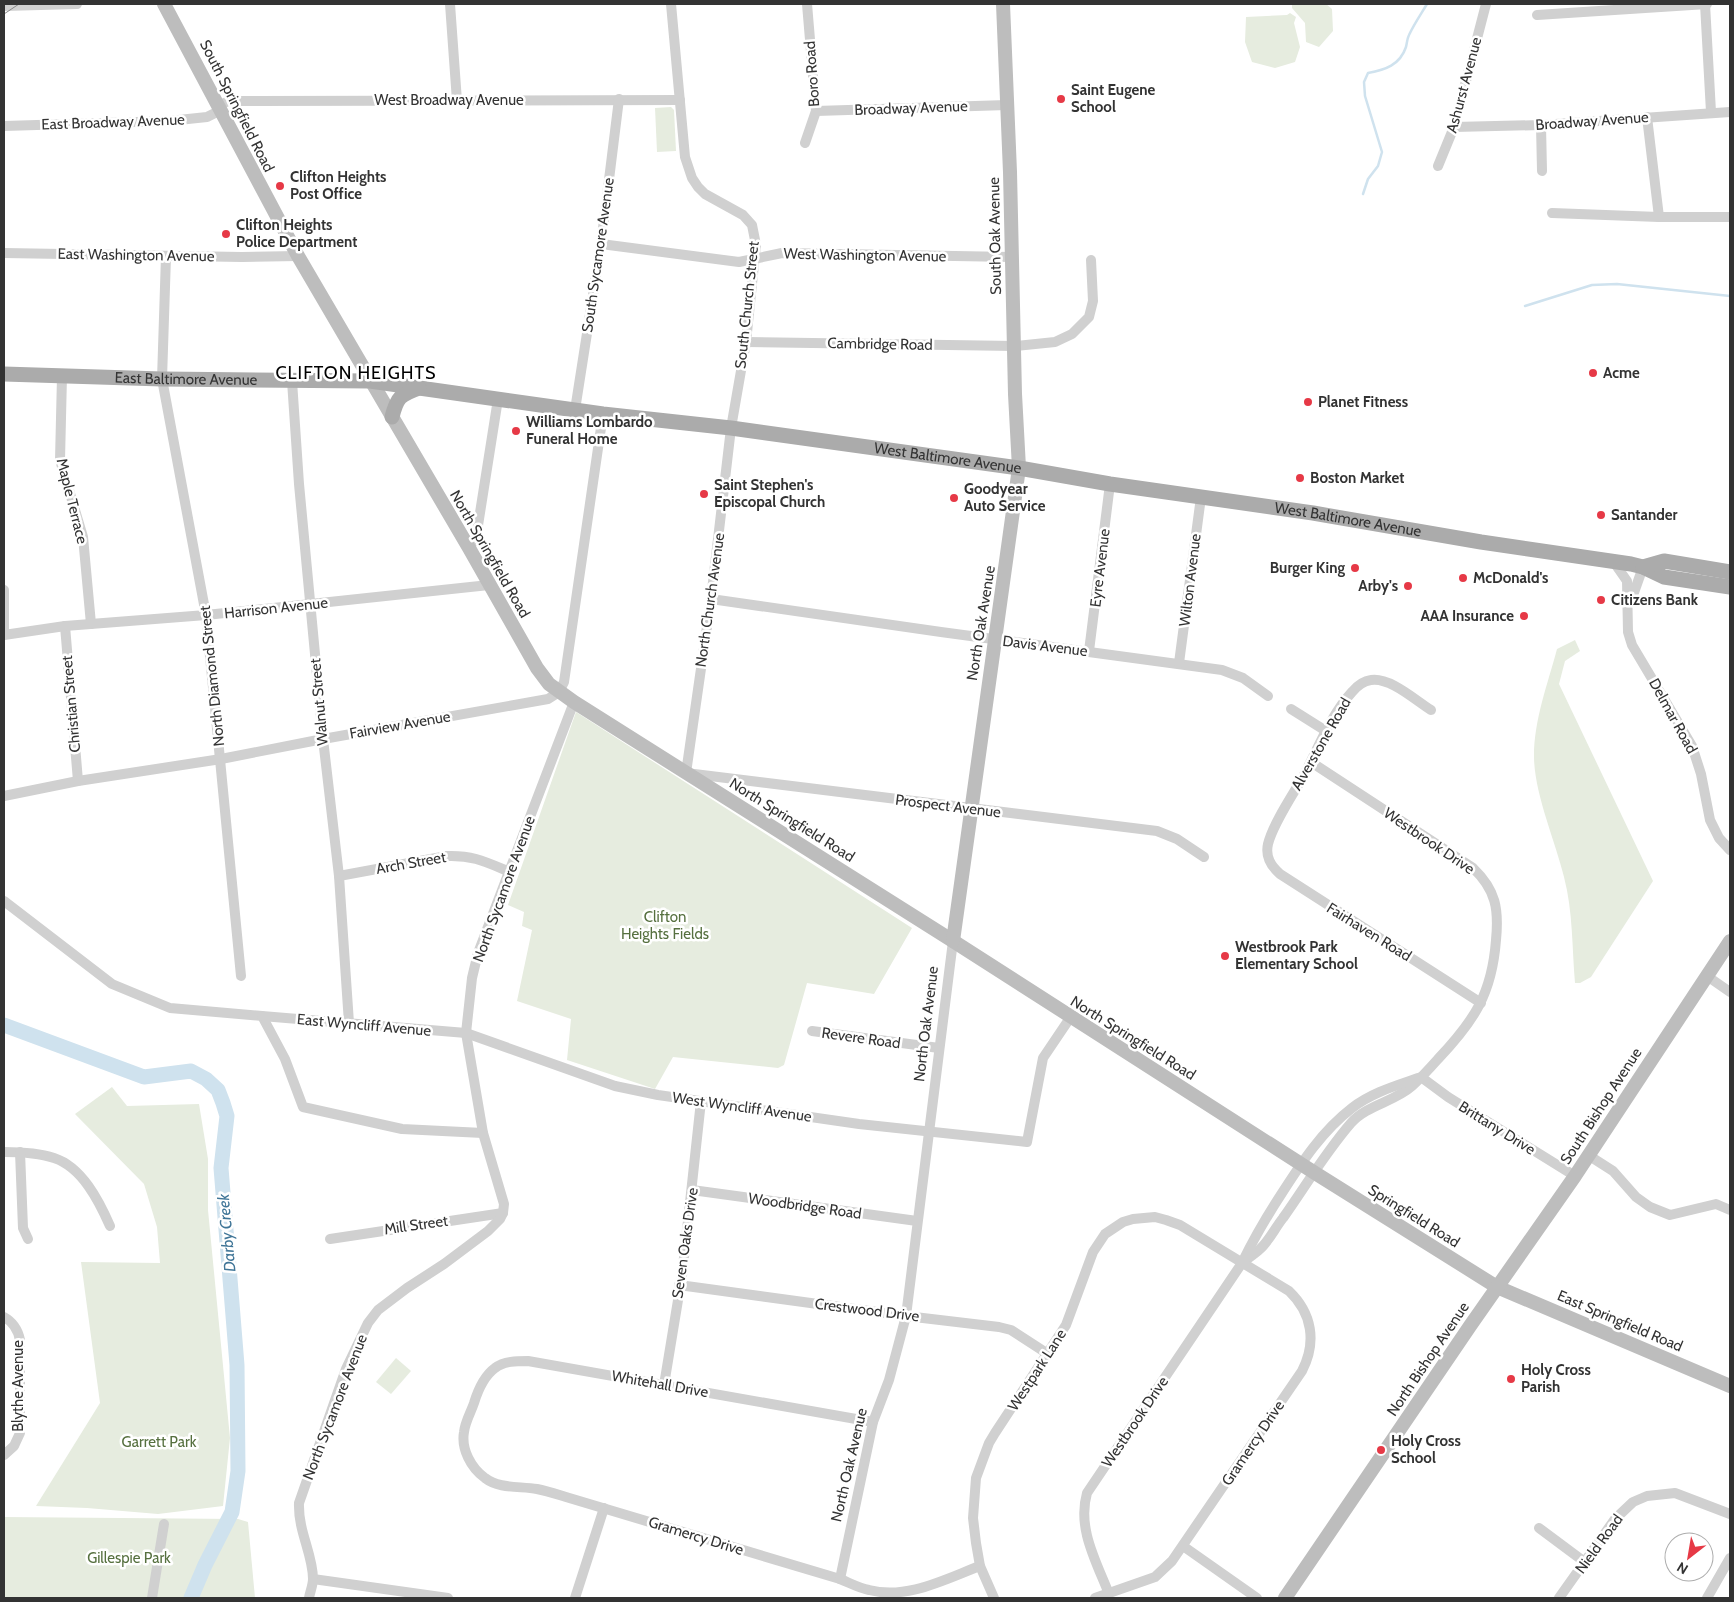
<svg xmlns="http://www.w3.org/2000/svg" width="1734" height="1602" viewBox="0 0 1734 1602" font-family="Cabin,sans-serif">
<style>
.green{fill:#e6ecdf}
.lines{fill:none;stroke-linecap:round;stroke-linejoin:round}
.stream{stroke:#cfe2ee;stroke-width:2.5}
.river{stroke:#cfe2ee;stroke-width:15}
.minor{stroke:#d0d0d0;stroke-width:10}
.secondary{stroke:#bdbdbd;stroke-width:14}
.primary{stroke:#ababab;stroke-width:15}
.tram{stroke:#888;stroke-width:1}
.poi-dot{fill:#e63946;stroke:#fff;stroke-width:2}
.labels{text-anchor:middle;stroke-width:5;stroke-linejoin:round;paint-order:stroke}
.street-label{font-size:15px;fill:#333;stroke:#fff}
.poi-label{font-size:15px;font-weight:bold;fill:#333;stroke:#fff;text-anchor:start}
.park-label{font-size:15px;fill:#56703f;stroke:#fff}
.water-label{font-size:16px;font-style:italic;fill:#3f7597;stroke:#fff}
.quarter-label{font-size:18px;letter-spacing:1px;fill:#000;stroke:#fff}
</style>
<rect width="100%" height="100%" fill="#fff"/>
<g class="green">
<path d="M1292,4H1326L1332,9L1333,31L1319,47L1306,42L1305,23L1292,8Z"/>
<path d="M1290,13L1296,17L1294,23L1300,47L1295,62L1275,68L1252,62L1245,42L1246,17L1287,15Z"/>
<path d="M671,107L674,110L676,151L657,152L655,108Z"/>
<path d="M1575,640L1580,651L1565,661L1559,684L1653,881L1591,977L1580,983H1575C1572,948 1573,911 1564,877C1555,840 1534,793 1534,756C1534,720 1548,683 1557,649Z"/>
<path d="M576,712L912,928L874,994L807,983L784,1065L778,1068L673,1057L655,1089L567,1060L571,1019L517,1001L532,930L522,926L524,912L508,905Z"/>
<path d="M112,1087L127,1106L199,1104L208,1159V1210L230,1438L223,1506L158,1514L87,1508L36,1506L100,1403L81,1262L160,1263L157,1227L144,1184L75,1114Z"/>
<path d="M396,1358L411,1371L391,1394L376,1382Z"/>
<path d="M4,1517L238,1519L248,1522L255,1598H4Z"/>
</g>
<g class="lines">
<g class="stream">
<path d="M1363,194L1368,179L1378,166L1382,152L1365,96L1364,82L1368,73C1385,70 1400,65 1406,47C1407,43 1407,39 1409,35C1414,24 1421,14 1427,4"/>
<path d="M1525,306L1592,285L1617,284L1730,296"/>
</g>
<path class="river" d="M4,1025L144,1077L191,1071L206,1079L218,1090L223,1103L227,1116L221,1168L237,1365L238,1471L232,1512L205,1565L191,1598"/>
<g class="minor">
<path d="M450,4L457,101"/>
<path d="M671,4L685,157L692,178L698,187L705,194L743,215L752,225L756,245L746,342L731,428L711,599L686,773L1157,831L1177,839L1204,857"/>
<path d="M1705,4L1711,112"/>
<path d="M4,6L77,4"/>
<path d="M1537,15L1707,4"/>
<path d="M219,106L228,101L680,100"/>
<path d="M816,111L1007,105"/>
<path d="M1647,117L1659,217"/>
<path d="M1541,125L1542,171"/>
<path d="M4,126L169,121L207,117L221,110"/>
<path d="M1454,127L1541,125L1730,112"/>
<path d="M805,143L816,111L807,4"/>
<path d="M1438,166L1454,127L1486,4"/>
<path d="M1552,213L1659,217H1730"/>
<path d="M601,244L739,262L782,253L1012,257"/>
<path d="M4,253L242,257L298,256"/>
<path d="M166,256L162,379L206,615L241,976"/>
<path d="M746,342L1015,346L1055,342L1072,334L1089,317L1093,301L1091,260"/>
<path d="M62,376L60,460L83,537L91,624"/>
<path d="M292,381L299,484L323,739L339,876L349,1023"/>
<path d="M575,410L601,244L619,99"/>
<path d="M469,548L476,538L498,399"/>
<path d="M1613,561L1627,581L1628,632L1632,645L1692,746L1701,774L1710,820L1719,838L1730,850"/>
<path d="M4,590V635"/>
<path d="M711,599L941,632L1222,670L1243,678L1268,696"/>
<path d="M1631,601L1643,567"/>
<path d="M65,626L78,781"/>
<path d="M4,635L65,626L206,615L489,585"/>
<path d="M1089,651L1110,484"/>
<path d="M1179,663L1201,497"/>
<path d="M1291,709L1326,731"/>
<path d="M1431,710C1415,700 1390,677 1371,680C1363,681 1357,686 1352,692C1330,716 1318,749 1303,777C1292,796 1273,824 1268,844C1265,857 1271,866 1280,874L1481,1003"/>
<path d="M4,796L78,781L221,759L323,739L548,699L559,692L564,682L603,414"/>
<path d="M339,876L447,856C473,855 486,862 510,872"/>
<path d="M4,901L112,984L170,1008L262,1016L285,1059L303,1107L402,1129L483,1133"/>
<path d="M1707,976L1730,992"/>
<path d="M262,1016L466,1033L615,1086L658,1095L859,1124L1027,1142L1043,1058L1070,1018"/>
<path d="M812,1031L939,1048"/>
<path d="M1421,1077L1448,1097L1575,1176"/>
<path d="M4,1152C20,1152 39,1153 54,1158C82,1167 99,1201 110,1226"/>
<path d="M20,1152L23,1228L28,1239"/>
<path d="M1588,1155L1613,1171L1636,1197L1650,1207L1670,1215L1716,1204L1730,1210"/>
<path d="M692,1190L917,1221"/>
<path d="M330,1239L503,1213"/>
<path d="M1242,1263C1248,1258 1255,1254 1260,1249C1269,1241 1275,1228 1283,1218C1305,1187 1325,1153 1351,1123C1367,1105 1394,1102 1412,1086C1421,1078 1430,1068 1438,1059C1474,1021 1492,994 1496,940C1499,909 1496,890 1473,868L1311,762"/>
<path d="M679,1285L906,1316L999,1327L1011,1330L1048,1354"/>
<path d="M4,1317C13,1322 18,1330 20,1340V1433L14,1446L4,1455"/>
<path d="M664,1385L682,1276L701,1101"/>
<path d="M873,1422L528,1361C517,1361 504,1361 495,1368C484,1376 478,1390 474,1403C471,1412 465,1422 464,1432C461,1449 471,1468 485,1478C499,1489 520,1486 537,1489C547,1491 556,1494 566,1497L840,1579C850,1583 859,1588 869,1590C907,1600 945,1579 980,1566"/>
<path d="M1539,1528L1586,1563"/>
<path d="M1183,1546L1257,1598"/>
<path d="M313,1579L448,1598"/>
<path d="M840,1579L873,1422L889,1380L906,1316L953,941"/>
<path d="M1109,1594C1096,1561 1077,1528 1087,1493L1242,1263C1254,1238 1267,1216 1282,1193C1302,1162 1322,1131 1352,1108C1371,1093 1395,1086 1418,1078"/>
<path d="M152,1598L164,1524"/>
<path d="M309,1598C310,1592 313,1585 313,1579C313,1554 298,1532 299,1503L346,1369L368,1323L378,1310L407,1288L444,1264L488,1231L500,1219L503,1213L504,1204L483,1133L466,1033L472,978L478,953L574,702"/>
<path d="M575,1598L604,1508"/>
<path d="M994,1598L980,1566L976,1543L973,1518L976,1478L989,1443L995,1433L1066,1325L1093,1252L1105,1234L1123,1222L1133,1219L1155,1217L1166,1220L1180,1225L1289,1291C1312,1313 1317,1342 1302,1371L1172,1561L1155,1577L1095,1598"/>
<path d="M1559,1598L1615,1519L1633,1502L1647,1496L1675,1493L1730,1514"/>
<path d="M1707,1598L1730,1558"/>
</g>
<g class="secondary">
<path d="M164,4L298,256L469,548L537,668L549,684L574,702L953,941L1315,1173L1497,1287L1730,1386"/>
<path d="M953,941L1019,468L1015,394L1010,172L1003,4"/>
<path d="M1285,1598L1470,1326L1575,1176L1730,941"/>
</g>
<g class="primary">
<path id="s1" d="M4,374L162,379L370,381L603,414L731,428L1019,468L1110,484L1313,513L1481,542L1631,564L1643,567L1664,577L1730,587"/>
<path d="M392,417C397,397 400,395 419,388"/>
<path d="M1643,567L1664,561L1730,572"/>
</g>
<path class="tram" d="M4,14L19,4"/>
</g>
<g class="poi-dot">
<circle cx="1061" cy="99" r="5"/>
<circle cx="280" cy="186" r="5"/>
<circle cx="226" cy="234" r="5"/>
<circle cx="1593" cy="373" r="5"/>
<circle cx="1308" cy="402" r="5"/>
<circle cx="516" cy="431" r="5"/>
<circle cx="1300" cy="478" r="5"/>
<circle cx="704" cy="494" r="5"/>
<circle cx="954" cy="498" r="5"/>
<circle cx="1601" cy="515" r="5"/>
<circle cx="1355" cy="568" r="5"/>
<circle cx="1463" cy="578" r="5"/>
<circle cx="1408" cy="586" r="5"/>
<circle cx="1601" cy="600" r="5"/>
<circle cx="1524" cy="616" r="5"/>
<circle cx="1225" cy="956" r="5"/>
<circle cx="1511" cy="1379" r="5"/>
<circle cx="1381" cy="1450" r="5"/>
</g>
<g class="labels">
<g class="street-label">
<text transform="translate(812 74) rotate(-94)" y="5">Boro Road</text>
<text transform="translate(1464 85) rotate(-75)" y="5">Ashurst Avenue</text>
<text x="449" y="105">West Broadway Avenue</text>
<text transform="translate(237 106) rotate(63)" y="5">South Springfield Road</text>
<text transform="translate(911 108) rotate(-2)" y="5">Broadway Avenue</text>
<text transform="translate(1592 121) rotate(-4)" y="5">Broadway Avenue</text>
<text transform="translate(113 122) rotate(-2)" y="5">East Broadway Avenue</text>
<text transform="translate(995 236) rotate(-91)" y="5">South Oak Avenue</text>
<text transform="translate(136 255) rotate(1)" y="5">East Washington Avenue</text>
<text transform="translate(598 255) rotate(-82)" y="5">South Sycamore Avenue</text>
<text transform="translate(865 255) rotate(1)" y="5">West Washington Avenue</text>
<text transform="translate(747 305) rotate(-84)" y="5">South Church Street</text>
<text transform="translate(880 344) rotate(1)" y="5">Cambridge Road</text>
<text dy="5" stroke="none"><textPath href="#s1" startOffset="182">East Baltimore Avenue</textPath></text>
<text dy="5" stroke="none"><textPath href="#s1" startOffset="949">West Baltimore Avenue</textPath></text>
<text transform="translate(72 501) rotate(76)" y="5">Maple Terrace</text>
<text dy="5" stroke="none"><textPath href="#s1" startOffset="1354">West Baltimore Avenue</textPath></text>
<text transform="translate(490 554) rotate(60)" y="5">North Springfield Road</text>
<text transform="translate(1100 568) rotate(-83)" y="5">Eyre Avenue</text>
<text transform="translate(1190 580) rotate(-83)" y="5">Wilton Avenue</text>
<text transform="translate(710 600) rotate(-82)" y="5">North Church Avenue</text>
<text transform="translate(276 608) rotate(-6)" y="5">Harrison Avenue</text>
<text transform="translate(981 623) rotate(-81)" y="5">North Oak Avenue</text>
<text transform="translate(1045 646) rotate(7)" y="5">Davis Avenue</text>
<text transform="translate(212 676) rotate(-96)" y="5">North Diamond Street</text>
<text transform="translate(319 702) rotate(-95)" y="5">Walnut Street</text>
<text transform="translate(71 704) rotate(-95)" y="5">Christian Street</text>
<text transform="translate(1673 716) rotate(61)" y="5">Delmar Road</text>
<text transform="translate(400 725) rotate(-10)" y="5">Fairview Avenue</text>
<text transform="translate(1321 744) rotate(-60)" y="5">Alverstone Road</text>
<text transform="translate(948 806) rotate(7)" y="5">Prospect Avenue</text>
<text transform="translate(792 820) rotate(32)" y="5">North Springfield Road</text>
<text transform="translate(1429 841) rotate(34)" y="5">Westbrook Drive</text>
<text transform="translate(411 863) rotate(-10)" y="5">Arch Street</text>
<text transform="translate(504 889) rotate(-70)" y="5">North Sycamore Avenue</text>
<text transform="translate(1369 932) rotate(32)" y="5">Fairhaven Road</text>
<text transform="translate(926 1024) rotate(-83)" y="5">North Oak Avenue</text>
<text transform="translate(364 1025) rotate(5)" y="5">East Wyncliff Avenue</text>
<text transform="translate(861 1038) rotate(8)" y="5">Revere Road</text>
<text transform="translate(1133 1038) rotate(32)" y="5">North Springfield Road</text>
<text transform="translate(1601 1106) rotate(-57)" y="5">South Bishop Avenue</text>
<text transform="translate(742 1107) rotate(8)" y="5">West Wyncliff Avenue</text>
<text transform="translate(1497 1128) rotate(32)" y="5">Brittany Drive</text>
<text transform="translate(805 1206) rotate(8)" y="5">Woodbridge Road</text>
<text transform="translate(1414 1216) rotate(32)" y="5">Springfield Road</text>
<text transform="translate(416 1225) rotate(-8)" y="5">Mill Street</text>
<text transform="translate(685 1243) rotate(-82)" y="5">Seven Oaks Drive</text>
<text transform="translate(867 1310) rotate(7)" y="5">Crestwood Drive</text>
<text transform="translate(1620 1321) rotate(23)" y="5">East Springfield Road</text>
<text transform="translate(1428 1359) rotate(-56)" y="5">North Bishop Avenue</text>
<text transform="translate(1037 1370) rotate(-57)" y="5">Westpark Lane</text>
<text transform="translate(660 1384) rotate(10)" y="5">Whitehall Drive</text>
<text transform="translate(18 1386) rotate(-90)" y="5">Blythe Avenue</text>
<text transform="translate(335 1407) rotate(-69)" y="5">North Sycamore Avenue</text>
<text transform="translate(1135 1422) rotate(-56)" y="5">Westbrook Drive</text>
<text transform="translate(1253 1443) rotate(-56)" y="5">Gramercy Drive</text>
<text transform="translate(849 1465) rotate(-77)" y="5">North Oak Avenue</text>
<text transform="translate(696 1536) rotate(17)" y="5">Gramercy Drive</text>
<text transform="translate(1599 1544) rotate(-54)" y="5">Nield Road</text>
</g>
<g class="poi-label">
<text x="1071" y="95">Saint Eugene<tspan x="1071" dy="17">School</tspan></text>
<text x="290" y="182">Clifton Heights<tspan x="290" dy="17">Post Office</tspan></text>
<text x="236" y="230">Clifton Heights<tspan x="236" dy="17">Police Department</tspan></text>
<text x="1603" y="378">Acme</text>
<text x="1318" y="407">Planet Fitness</text>
<text x="526" y="427">Williams Lombardo<tspan x="526" dy="17">Funeral Home</tspan></text>
<text x="1310" y="483">Boston Market</text>
<text x="714" y="490">Saint Stephen's<tspan x="714" dy="17">Episcopal Church</tspan></text>
<text x="964" y="494">Goodyear<tspan x="964" dy="17">Auto Service</tspan></text>
<text x="1611" y="520">Santander</text>
<text x="1345" y="573" text-anchor="end">Burger King</text>
<text x="1473" y="583">McDonald's</text>
<text x="1398" y="591" text-anchor="end">Arby's</text>
<text x="1611" y="605">Citizens Bank</text>
<text x="1514" y="621" text-anchor="end">AAA Insurance</text>
<text x="1235" y="952">Westbrook Park<tspan x="1235" dy="17">Elementary School</tspan></text>
<text x="1521" y="1375">Holy Cross<tspan x="1521" dy="17">Parish</tspan></text>
<text x="1391" y="1446">Holy Cross<tspan x="1391" dy="17">School</tspan></text>
</g>
<g class="park-label">
<text x="665" y="922">Clifton<tspan x="665" dy="17">Heights Fields</tspan></text>
<text x="159" y="1447">Garrett Park</text>
<text x="129" y="1563">Gillespie Park</text>
</g>
<g class="water-label">
<text transform="translate(226 1233) rotate(-95)" y="6">Darby Creek</text>
</g>
<g class="quarter-label">
<text x="356" y="379">CLIFTON HEIGHTS</text>
</g>
</g>
<rect width="1734" height="1602" fill="none" stroke="#333333" stroke-width="10"/>
<g transform="translate(1689 1557) rotate(211)"><circle r="24" fill="#ffffff" stroke="#adadad"/>
<path d="M0-4L9 19L0 12L-9 19Z" fill="#e63946"/>
<text y="-8" font-size="14" font-weight="bold" text-anchor="middle" fill="#333333">N</text>
</g>
</svg>
